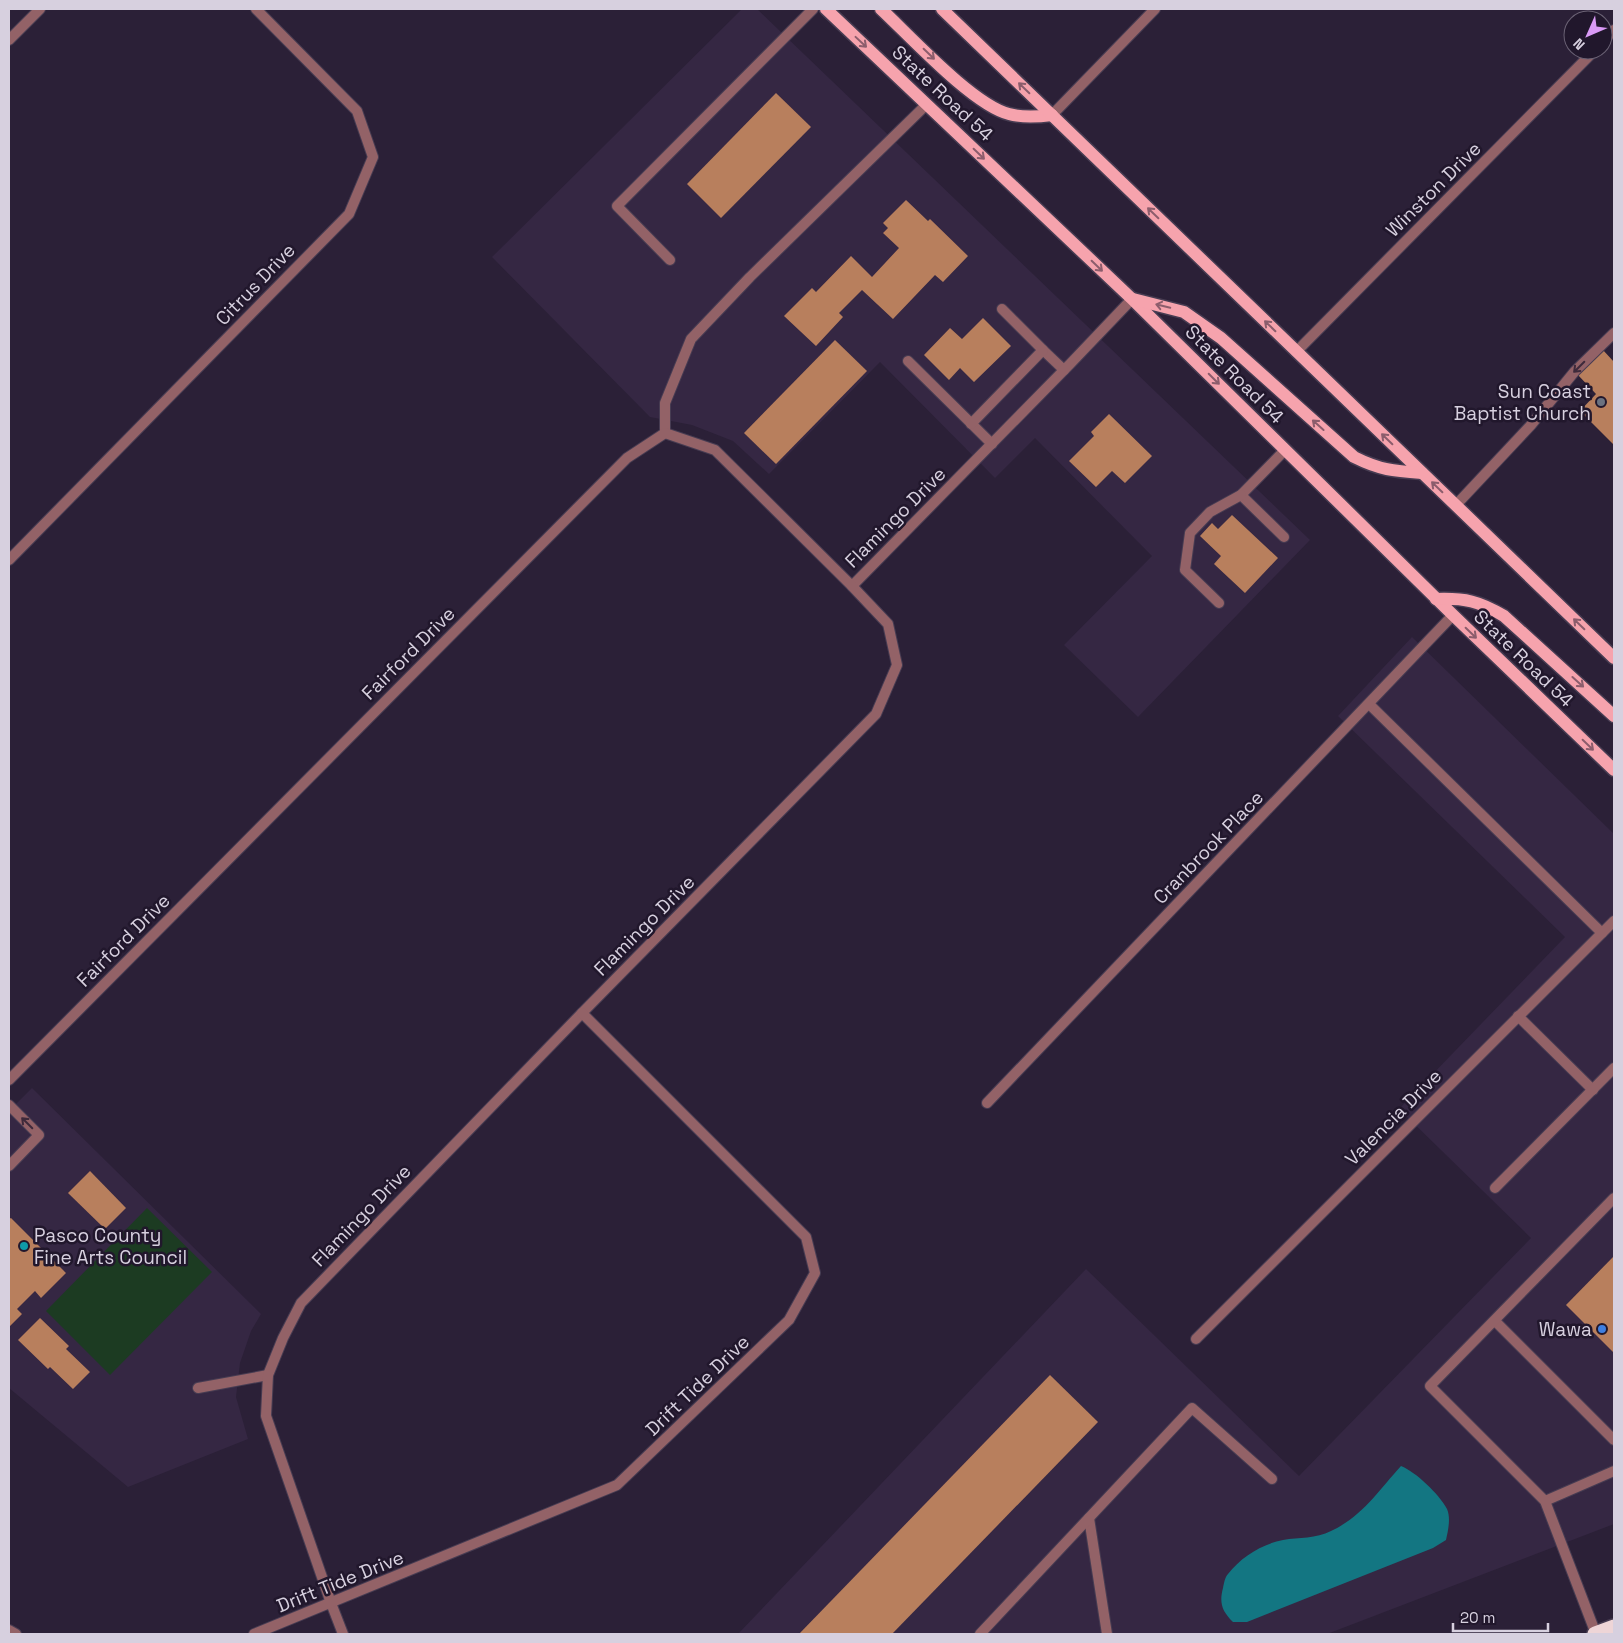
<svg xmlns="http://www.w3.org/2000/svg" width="1623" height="1643" viewBox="0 0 1623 1643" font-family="'Space Grotesk',sans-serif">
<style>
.built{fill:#352743}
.green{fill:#1c3b22}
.water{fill:#137682}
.building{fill:#b87f5d}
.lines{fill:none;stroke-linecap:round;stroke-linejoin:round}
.lane-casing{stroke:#473c52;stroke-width:12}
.street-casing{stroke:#473c52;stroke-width:12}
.primary-casing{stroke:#473c52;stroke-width:15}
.highway-casing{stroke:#473c52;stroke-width:18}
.lane{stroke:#936267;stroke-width:10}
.street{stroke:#936267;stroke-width:10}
.primary{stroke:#f6a3ad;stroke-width:12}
.highway{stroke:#eed5d7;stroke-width:15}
.oneway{stroke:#8c5d6c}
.oneway2{stroke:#3e2a3b}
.worship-dot{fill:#6b7280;stroke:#21172c;stroke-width:2}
.culture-dot{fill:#0f9aa8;stroke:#21172c;stroke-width:2}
.shop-dot{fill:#3f7fe0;stroke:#21172c;stroke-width:2}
.labels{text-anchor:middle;stroke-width:5;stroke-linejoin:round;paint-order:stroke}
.street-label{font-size:19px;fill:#d7d0df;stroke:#21172c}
.poi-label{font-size:19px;fill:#d7d0df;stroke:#21172c;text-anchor:end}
</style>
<rect width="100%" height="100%" fill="#2b2037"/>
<g class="built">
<path d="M742,9H757L1310,540L1138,717L1064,645L1152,556L1035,438L995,478L880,362L769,474L733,441L692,425L650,417L492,257Z"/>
<path d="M1412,637L1614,834V1524L1327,1634H738L1086,1269L1299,1476L1531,1238L1399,1109L1565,937L1338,716Z"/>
<path d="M32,1088L261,1314L251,1331L240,1363L236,1397L248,1439L128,1487L9,1388V1111Z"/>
</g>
<path class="green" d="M147,1208L212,1272L110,1375L46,1311Z"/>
<path class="water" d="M1401,1466C1416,1472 1439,1494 1447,1509C1451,1518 1448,1531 1446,1540L1433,1548L1247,1622H1233C1222,1611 1219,1603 1223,1588C1224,1583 1225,1577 1228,1574C1241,1557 1262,1544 1283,1540C1299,1537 1316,1539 1331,1531C1363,1516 1378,1491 1401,1466Z"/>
<g class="building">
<path d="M776,93L811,127L721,218L687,184Z"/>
<path d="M906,200L928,221L930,219L968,256L943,282L935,275L893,319L862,290L839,313L843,317L816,346L784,316L812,288L816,292L851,256L872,277L899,248L883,233L888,228L883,223Z"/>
<path d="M983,318L1011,346L974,382L960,368L949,380L924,355L950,328L962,339Z"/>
<path d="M835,340L867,371L776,464L744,433Z"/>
<path d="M1603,350L1614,362V445L1580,411L1596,394L1578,375Z"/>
<path d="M1109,414L1152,456L1125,483L1112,471L1096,487L1069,461L1094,436L1091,432Z"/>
<path d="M1232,515L1278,558L1245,593L1214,564L1221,556L1200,536L1212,523L1218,529Z"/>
<path d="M90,1171L126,1208L105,1229L68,1193Z"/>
<path d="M11,1218L66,1273L41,1298L35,1291L17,1309L22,1314L9,1327V1219Z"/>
<path d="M1614,1256V1353L1566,1305Z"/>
<path d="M40,1318L69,1346L66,1349L90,1372L73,1389L50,1367L48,1369L18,1340Z"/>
<path d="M1050,1375L1098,1422L892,1634H799Z"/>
</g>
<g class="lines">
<g class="lane-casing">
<g id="lane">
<path d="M670,260L617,206L813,9"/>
<path d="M1043,350L1064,370"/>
<path d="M908,361L992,444"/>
<path d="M971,424L1043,350L1002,309"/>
<path d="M665,433V403L691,339L750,277L927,104"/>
<path d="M1456,505L1531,425L1575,371L1614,333"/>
<path d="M1284,537L1241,495L1285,450"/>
<path d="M1219,603L1185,570L1190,533L1210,512L1241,495"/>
<path d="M1369,704L1602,933"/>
<path d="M1518,1016L1593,1090"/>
<path d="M9,1105L39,1135L9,1166"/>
<path d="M1495,1188L1614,1068"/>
<path d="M1495,1321L1614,1440"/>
<path d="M198,1388L268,1375"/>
<path d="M1545,1501L1614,1471"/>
<path d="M1089,1518L1107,1634"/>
<path d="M980,1634L1192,1408L1272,1479"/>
<path d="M1596,1634L1545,1501L1430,1386L1614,1198"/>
</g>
</g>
<g class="street-casing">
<g id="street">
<path d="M9,40L40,9"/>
<path d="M1603,41L1614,30"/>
<path d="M1052,115L1155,9"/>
<path d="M1296,352L1595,50"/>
<path d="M9,560L349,214L373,157L357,111L256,9"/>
<path d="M852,586L1070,364L1132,299"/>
<path d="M9,1080L627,458L665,433L715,450L852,586L888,624L897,665L876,714L582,1013L301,1303L283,1338L268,1375L266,1416L331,1603L343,1634"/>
<path d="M987,1103L1453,615"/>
<path d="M1196,1339L1614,921"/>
<path d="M9,1630L16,1634"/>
<path d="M254,1634L617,1485L789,1320L815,1273L806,1237L582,1013"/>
</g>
</g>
<g class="primary-casing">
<g id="primary">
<path d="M826,9L1132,299L1453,615L1614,770"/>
<path d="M881,9C910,36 973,105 1009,114C1023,118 1037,117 1052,115"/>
<path d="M942,9L1614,658"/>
<path d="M1133,299L1184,312L1221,338L1354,457C1380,470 1393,471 1422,473"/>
<path d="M1436,599C1465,598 1479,601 1504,616L1614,716"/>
</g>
</g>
<g class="highway-casing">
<path id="highway" d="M1595,1634L1614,1627"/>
</g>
<use href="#lane" class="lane"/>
<use href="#street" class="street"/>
<use href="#primary" class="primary"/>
<use href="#highway" class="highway"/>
</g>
<defs><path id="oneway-shaft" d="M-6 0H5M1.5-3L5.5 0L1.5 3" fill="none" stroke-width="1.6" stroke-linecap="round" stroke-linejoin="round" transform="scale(1.25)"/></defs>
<g class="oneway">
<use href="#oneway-shaft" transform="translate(861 42) rotate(43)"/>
<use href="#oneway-shaft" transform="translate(929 54) rotate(44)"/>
<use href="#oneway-shaft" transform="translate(1024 88) rotate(-136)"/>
<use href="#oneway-shaft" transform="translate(979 154) rotate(44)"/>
<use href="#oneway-shaft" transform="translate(1153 213) rotate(-136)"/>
<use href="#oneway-shaft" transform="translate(1097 266) rotate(44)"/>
<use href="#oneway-shaft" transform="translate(1163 306) rotate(-166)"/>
<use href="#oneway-shaft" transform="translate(1270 326) rotate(-136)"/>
<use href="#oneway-shaft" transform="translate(1214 379) rotate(45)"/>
<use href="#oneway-shaft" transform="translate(1318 425) rotate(-138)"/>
<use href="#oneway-shaft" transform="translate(1387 439) rotate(-136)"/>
<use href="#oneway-shaft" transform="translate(1437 487) rotate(-136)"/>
<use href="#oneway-shaft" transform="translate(1579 624) rotate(-136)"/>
<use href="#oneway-shaft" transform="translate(1471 633) rotate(44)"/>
<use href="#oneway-shaft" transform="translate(1578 682) rotate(42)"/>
<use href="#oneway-shaft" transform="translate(1588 745) rotate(44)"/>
</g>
<g class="oneway2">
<use href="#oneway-shaft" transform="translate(1579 367) rotate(135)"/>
<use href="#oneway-shaft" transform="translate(27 1123) rotate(-135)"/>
</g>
<circle class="worship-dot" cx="1601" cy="402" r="5"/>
<circle class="culture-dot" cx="24" cy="1246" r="5"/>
<circle class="shop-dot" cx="1602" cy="1329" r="5"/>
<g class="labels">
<g class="street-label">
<text transform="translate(943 93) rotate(43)" y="7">State Road 54</text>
<text transform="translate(1433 189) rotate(-45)" y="7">Winston Drive</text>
<text transform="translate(255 284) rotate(-46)" y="7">Citrus Drive</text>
<text transform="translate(1235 374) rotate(45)" y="7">State Road 54</text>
<text transform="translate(895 517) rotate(-45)" y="7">Flamingo Drive</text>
<text transform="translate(408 653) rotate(-45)" y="7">Fairford Drive</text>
<text transform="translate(1524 658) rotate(44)" y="7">State Road 54</text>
<text transform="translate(1208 847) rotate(-46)" y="7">Cranbrook Place</text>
<text transform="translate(644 925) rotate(-45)" y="7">Flamingo Drive</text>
<text transform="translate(123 940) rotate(-45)" y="7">Fairford Drive</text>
<text transform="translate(1393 1117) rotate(-45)" y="7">Valencia Drive</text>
<text transform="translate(361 1215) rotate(-46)" y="7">Flamingo Drive</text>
<text transform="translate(697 1385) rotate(-44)" y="7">Drift Tide Drive</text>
<text transform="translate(340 1581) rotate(-22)" y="7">Drift Tide Drive</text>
</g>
<g class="poi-label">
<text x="1591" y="398">Sun Coast<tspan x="1591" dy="22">Baptist Church</tspan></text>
<text x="34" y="1242" text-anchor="start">Pasco County<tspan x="34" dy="22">Fine Arts Council</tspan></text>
<text x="1592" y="1336">Wawa</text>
</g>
</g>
<rect width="1623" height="1643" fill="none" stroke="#d7d0df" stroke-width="20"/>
<g transform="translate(1588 35) rotate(225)"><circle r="24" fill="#21172c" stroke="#6a6174"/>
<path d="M0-4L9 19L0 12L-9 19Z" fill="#da9af6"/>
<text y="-8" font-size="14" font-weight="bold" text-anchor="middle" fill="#d7d0df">N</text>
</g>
<path d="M1453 1623v8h95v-8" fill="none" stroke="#d7d0df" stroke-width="2.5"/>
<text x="1460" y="1623" font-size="15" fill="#d7d0df" stroke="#21172c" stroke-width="4" paint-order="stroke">20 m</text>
</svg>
